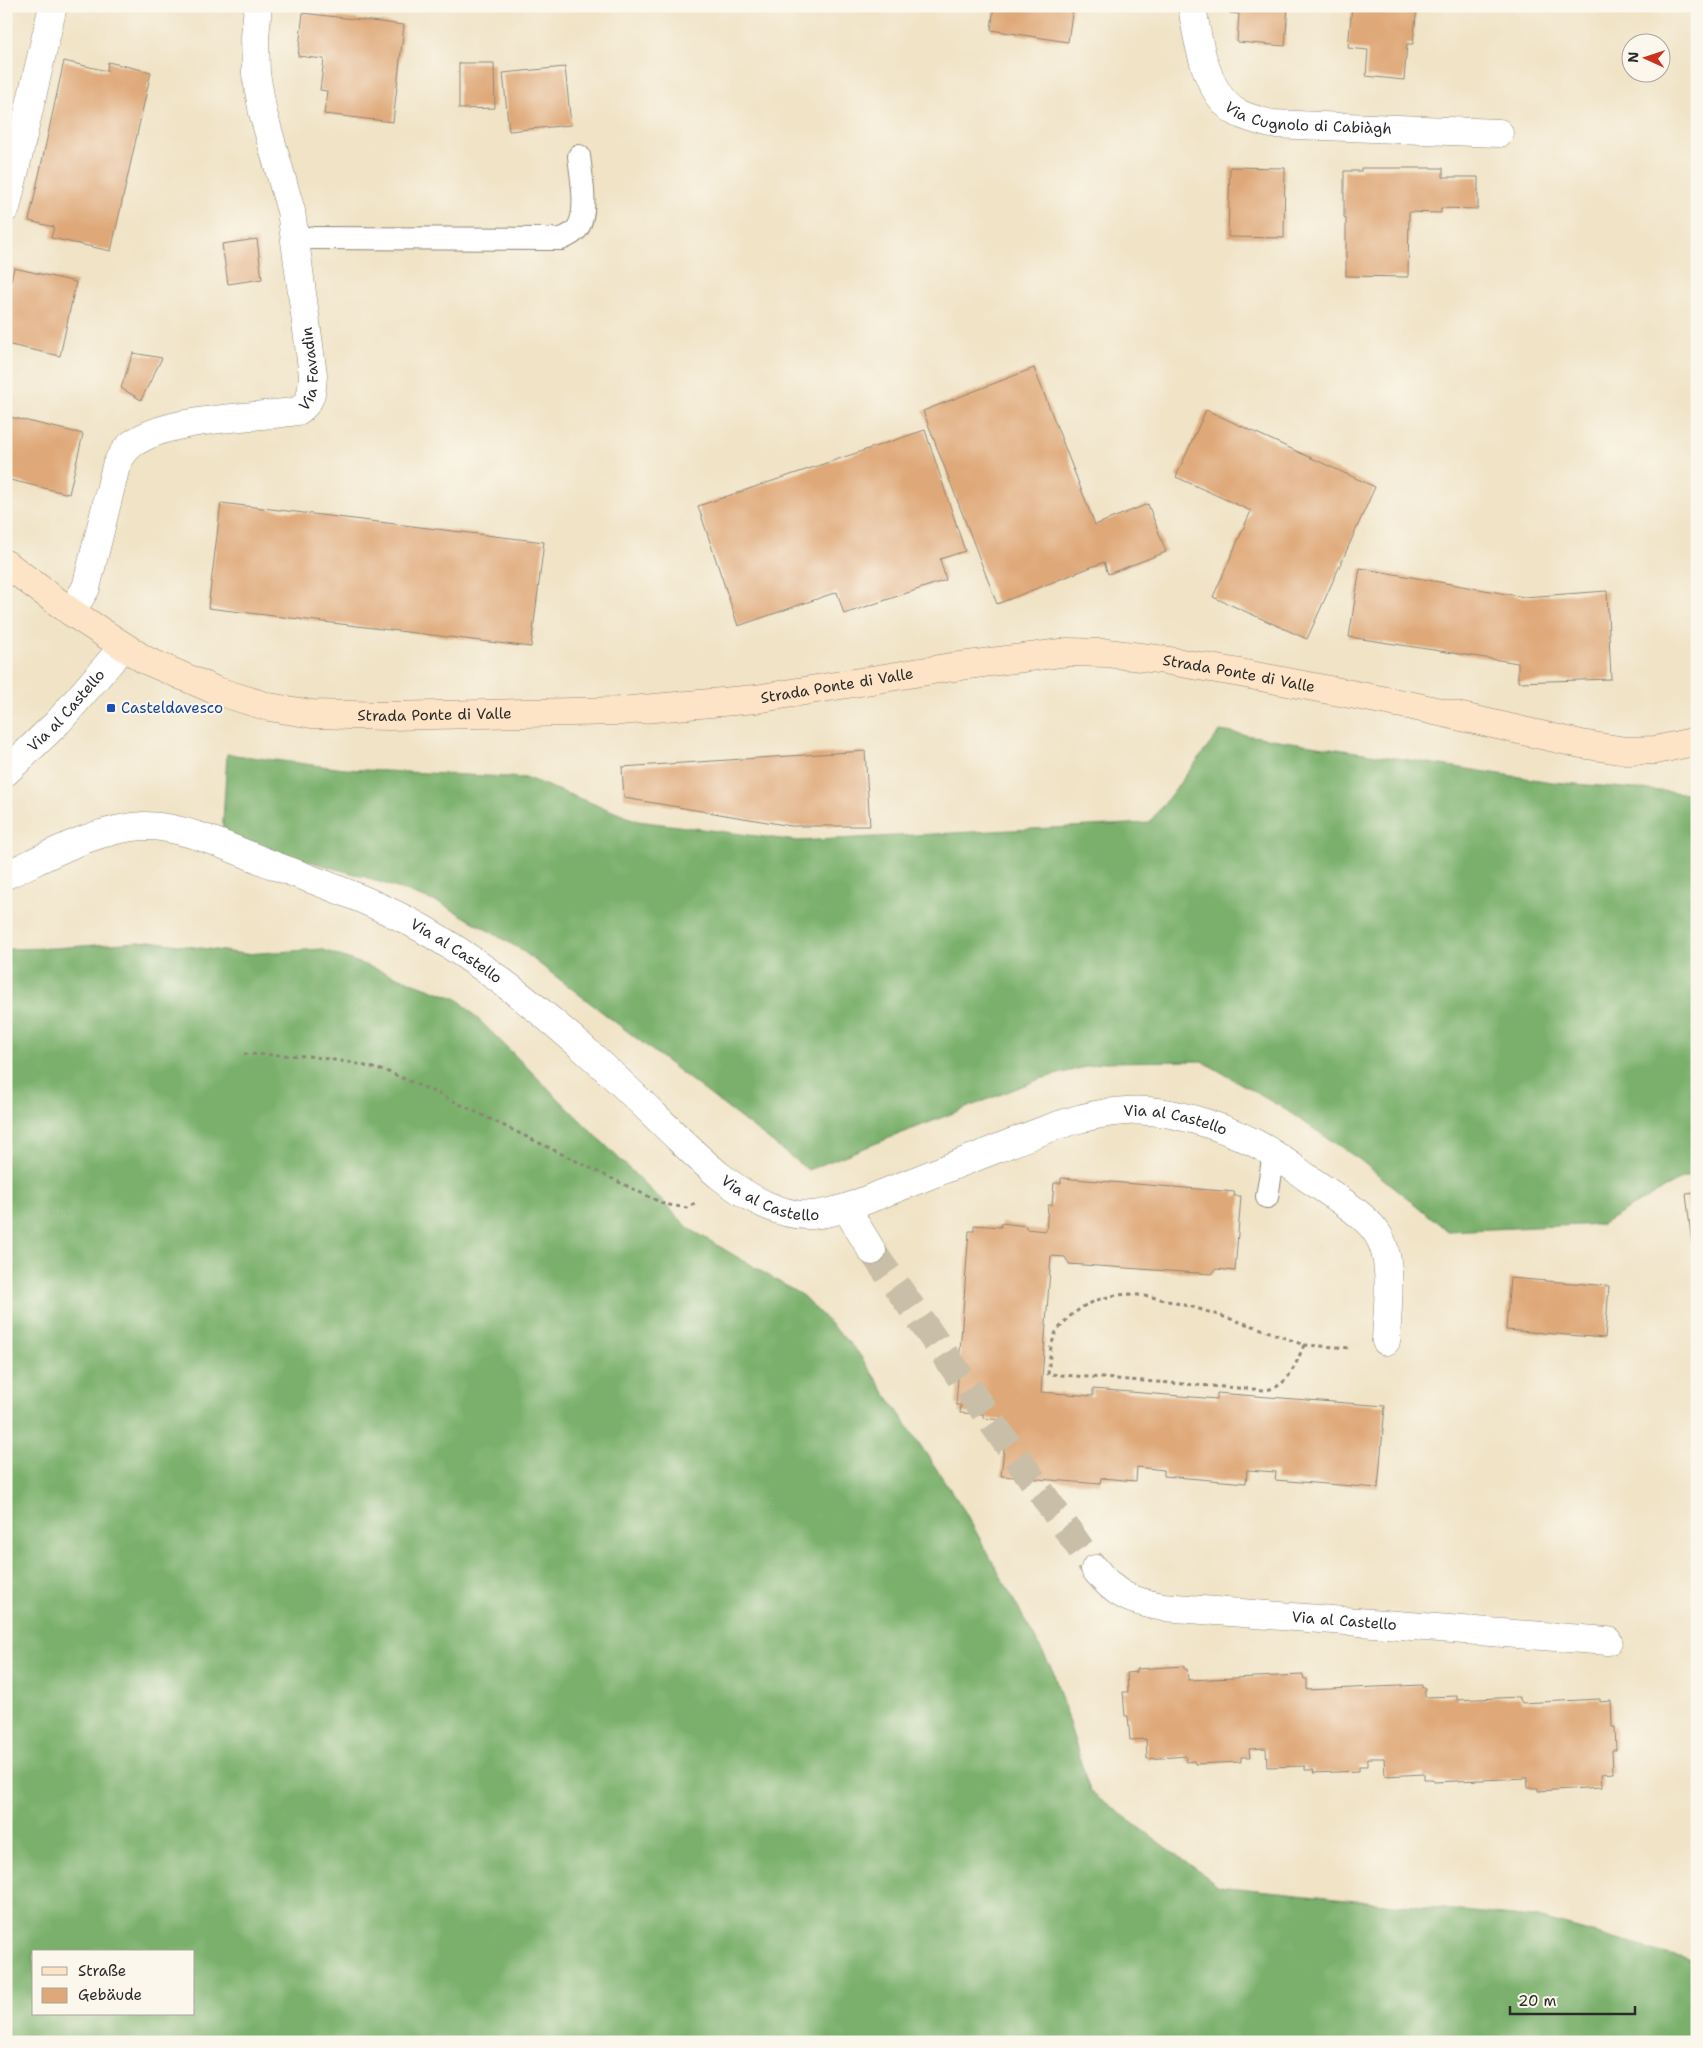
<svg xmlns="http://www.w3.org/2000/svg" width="1703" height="2048" viewBox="0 0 1703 2048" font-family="'Shantell Sans',sans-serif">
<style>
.forest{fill:#7ab06c;stroke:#526e4c;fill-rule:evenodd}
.building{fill:#dfa878}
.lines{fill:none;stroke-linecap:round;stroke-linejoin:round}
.street-tunnel{stroke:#c9bea7;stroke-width:28;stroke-dasharray:28 14;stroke-linecap:butt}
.lane-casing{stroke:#8e8778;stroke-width:24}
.street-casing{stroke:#8e8778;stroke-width:29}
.secondary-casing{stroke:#8e8778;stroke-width:29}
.path{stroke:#8e8778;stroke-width:3;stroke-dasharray:4 4;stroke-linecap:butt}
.lane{stroke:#fff;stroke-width:22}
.street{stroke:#fff;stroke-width:28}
.secondary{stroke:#fee4c6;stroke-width:28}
.transit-dot{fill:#1a4fb4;stroke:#fbf7ec;stroke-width:2}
.labels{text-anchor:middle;stroke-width:4;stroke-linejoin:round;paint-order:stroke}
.street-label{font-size:15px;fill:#2b2b2b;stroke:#fbf7ec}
.transit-label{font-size:15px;fill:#164399;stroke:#fbf7ec;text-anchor:start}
</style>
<rect width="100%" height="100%" fill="#fbf7ec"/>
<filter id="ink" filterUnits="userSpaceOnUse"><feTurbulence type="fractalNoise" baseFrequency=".02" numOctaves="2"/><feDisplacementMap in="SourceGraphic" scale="10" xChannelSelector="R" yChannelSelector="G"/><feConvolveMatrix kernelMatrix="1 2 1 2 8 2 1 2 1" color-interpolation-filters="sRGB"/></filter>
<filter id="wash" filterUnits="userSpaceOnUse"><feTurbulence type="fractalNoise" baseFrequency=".0096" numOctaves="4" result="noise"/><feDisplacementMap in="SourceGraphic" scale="20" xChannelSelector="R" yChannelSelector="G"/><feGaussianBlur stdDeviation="1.12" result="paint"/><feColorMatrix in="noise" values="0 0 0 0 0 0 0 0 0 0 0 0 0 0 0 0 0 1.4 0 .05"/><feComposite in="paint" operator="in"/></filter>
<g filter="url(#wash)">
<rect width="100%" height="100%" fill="#f0e3c6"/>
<g class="forest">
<path d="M1220,731L1552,782L1684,793L1697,788V1177H1684L1602,1224L1448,1231L1360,1160L1286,1110L1202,1061L1104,1062L1040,1079L808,1170L520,949L442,904L365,877L222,837L227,754L345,769L527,778L638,821L797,841L1149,823Z"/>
<path d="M150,941L245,954L321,949L458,999L690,1229L803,1296L857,1351L964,1510L1053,1671L1090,1791L1219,1886L1542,1919L1697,1962V2042H6V949L55,948ZM34,1952H194V2014H34Z"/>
</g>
<g id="blocks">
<g class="building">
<path d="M994,6H1073L1068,42L991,30Z"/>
<path d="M1231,6H1288L1285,46L1237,42L1239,14L1230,13Z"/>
<path d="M1352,6H1417L1413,44H1407L1404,80L1366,76L1368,50L1348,48Z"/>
<path d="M303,13L404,25L393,122L324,114L327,91L320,90L324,59L298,56Z"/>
<path d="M64,61L107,71L108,62L151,72L111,251L51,238L54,227L29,221Z"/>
<path d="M459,63H494L495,108L459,109Z"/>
<path d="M565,67L571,125L509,131L503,73Z"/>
<path d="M1230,167L1285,168L1284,238L1228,237Z"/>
<path d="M1361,168H1443V177H1478V209L1441,208V213L1409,212L1408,277L1346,276V218L1344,217V171H1361Z"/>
<path d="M257,239L262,279L228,284L222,244Z"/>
<path d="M14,268L76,282L60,356L6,344V301Z"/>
<path d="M133,353L162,358L141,400L121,388Z"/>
<path d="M1034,368L1095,525L1148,504L1166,552L1108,574L1104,562L997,604L923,411Z"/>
<path d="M1206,410L1375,487L1307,639L1213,597L1251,511L1176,477Z"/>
<path d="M6,416L83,434L69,494L6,479Z"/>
<path d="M925,430L965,551L940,559L946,580L844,614L837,592L738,626L698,506Z"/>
<path d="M221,503L544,542L531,647L208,608Z"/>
<path d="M1360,568L1524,597L1607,591L1611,679L1518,682V663L1349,637Z"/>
<path d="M865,751L870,826H791L624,798L622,767Z"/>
<path d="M1061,1178L1235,1192L1234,1196H1241L1235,1271L1216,1269L1212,1274L1069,1264L1065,1257L1051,1256L1041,1392L1093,1396V1389L1217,1399V1393L1385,1406L1378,1488L1275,1480L1276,1472L1247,1470L1246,1483L1164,1476V1470L1137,1467L1136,1481L1101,1478L1100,1484L1001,1476L1004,1449H999L1001,1420L983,1418V1414L960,1413L961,1405H956L969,1231H974V1225L1001,1227V1223L1026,1226V1229L1046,1231L1048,1205H1052L1054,1183H1061Z"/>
<path d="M1697,1193V1243L1692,1244L1686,1194Z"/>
<path d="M1510,1278L1609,1286L1605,1338L1506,1330Z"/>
<path d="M1184,1666V1669H1187L1188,1680L1303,1675L1304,1679H1307V1690L1422,1685V1688H1425V1697L1457,1696V1700L1519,1697L1522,1703L1600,1699V1702L1611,1701L1612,1727H1615L1616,1750H1612L1613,1773L1601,1774L1602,1787L1538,1791V1788H1528L1527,1778L1434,1782L1433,1779H1424V1774L1385,1776L1384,1758H1367V1766H1359V1771L1313,1773L1314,1770H1305V1766L1267,1767L1266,1748L1249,1749L1250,1757H1241V1762L1195,1764L1194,1761L1186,1762V1756L1147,1759L1146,1739L1130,1740L1128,1716H1125L1123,1692H1128L1127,1673L1136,1672V1669Z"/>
</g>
</g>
</g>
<g filter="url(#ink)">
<use href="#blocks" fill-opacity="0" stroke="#8e8778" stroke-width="1"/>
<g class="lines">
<path class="street-tunnel" d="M872,1251L1095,1569"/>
<g class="lane-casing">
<g id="lane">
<path d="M296,238L561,239C566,237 573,234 577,229C589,213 581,175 579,156"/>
<path d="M1267,1197L1274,1154"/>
</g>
</g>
<g class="street-casing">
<g id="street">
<path id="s1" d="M1192,6C1197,38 1206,96 1238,113C1248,118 1260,121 1271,124L1499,133"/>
<path d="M6,208L53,6"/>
<path id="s2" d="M71,612L86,588L116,466C120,457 124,450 132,444C171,416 250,419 298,411C312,402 312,391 313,375L291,211L263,113L256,74L255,37L258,6"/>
<path id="s3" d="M6,772L59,721L123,647"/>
<path id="s4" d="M6,875C50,855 95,829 143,826C181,824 237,851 273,865C329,886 387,906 438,938C494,972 544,1013 593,1057C623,1084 652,1113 681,1141C707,1166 733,1190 766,1205C797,1219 815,1217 846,1208C894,1189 943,1170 991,1151C1034,1134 1078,1114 1125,1111C1169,1107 1238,1130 1275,1155C1286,1162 1296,1169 1306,1177C1326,1191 1364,1213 1377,1233C1395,1259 1387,1310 1386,1341"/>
<path d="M846,1208L872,1251"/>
<path id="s5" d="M1095,1569C1116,1596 1131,1601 1163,1607L1608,1641"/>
</g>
</g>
<g class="secondary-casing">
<g id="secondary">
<path id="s6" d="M6,564L71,612L145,660L217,691L269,707L312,714L388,716L620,711L756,699L945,668L1068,652L1107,653L1158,659L1240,673L1413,706L1581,744L1626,751L1656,750L1697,741"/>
</g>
</g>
<g class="path">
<path d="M244,1054L308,1056L354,1063L388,1072L439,1094L664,1204L687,1208L695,1203"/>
<path d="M1304,1345C1295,1365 1289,1387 1265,1390L1048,1374L1051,1346L1056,1332L1069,1317L1084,1306L1100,1299L1116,1295L1130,1294L1152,1297L1196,1308L1256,1327L1304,1345L1351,1348"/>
</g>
<use href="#lane" class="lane"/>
<use href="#street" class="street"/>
<use href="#secondary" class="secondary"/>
</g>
</g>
<rect class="transit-dot" x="106" y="703" width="10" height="10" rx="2.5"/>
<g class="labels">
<g class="street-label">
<text dy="5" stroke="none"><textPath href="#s1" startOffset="191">Via Cugnolo di Cabiàgh</textPath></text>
<text dy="5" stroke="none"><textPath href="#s2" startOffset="399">Via Favadìn</textPath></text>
<text dy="5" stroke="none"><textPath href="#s6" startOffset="1278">Strada Ponte di Valle</textPath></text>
<text dy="5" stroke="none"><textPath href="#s6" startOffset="872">Strada Ponte di Valle</textPath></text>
<text dy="5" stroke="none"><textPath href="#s3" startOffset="86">Via al Castello</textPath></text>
<text dy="5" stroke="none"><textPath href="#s6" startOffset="468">Strada Ponte di Valle</textPath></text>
<text dy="5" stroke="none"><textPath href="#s4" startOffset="486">Via al Castello</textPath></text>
<text dy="5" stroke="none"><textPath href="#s4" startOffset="1318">Via al Castello</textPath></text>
<text dy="5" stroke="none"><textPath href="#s4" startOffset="890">Via al Castello</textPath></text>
<text dy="5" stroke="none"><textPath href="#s5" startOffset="262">Via al Castello</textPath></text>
</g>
<g class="transit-label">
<text x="121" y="713">Casteldavesco</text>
</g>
</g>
<rect width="1703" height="2048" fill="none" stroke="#fbf7ec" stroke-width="25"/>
<rect x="32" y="1950" width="162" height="65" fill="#fbf7ec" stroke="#a8a59f"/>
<rect x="42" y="1967" width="25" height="8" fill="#fee4c6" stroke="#a8a59f"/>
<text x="78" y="1976" font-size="15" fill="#2b2b2b">Straße</text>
<rect x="42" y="1988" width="25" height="15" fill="#dfa878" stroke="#a8a59f"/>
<text x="78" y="2000" font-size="15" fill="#2b2b2b">Gebäude</text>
<g transform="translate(1646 58) rotate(273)"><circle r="24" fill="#fbf7ec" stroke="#a8a59f"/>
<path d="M0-4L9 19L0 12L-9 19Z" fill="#c8321e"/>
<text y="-8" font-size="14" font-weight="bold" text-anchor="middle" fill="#2b2b2b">N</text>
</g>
<path d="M1510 2006v8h125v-8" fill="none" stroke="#2b2b2b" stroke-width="2.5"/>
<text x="1518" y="2006" font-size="15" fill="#2b2b2b" stroke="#fbf7ec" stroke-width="4" paint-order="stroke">20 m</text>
</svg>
